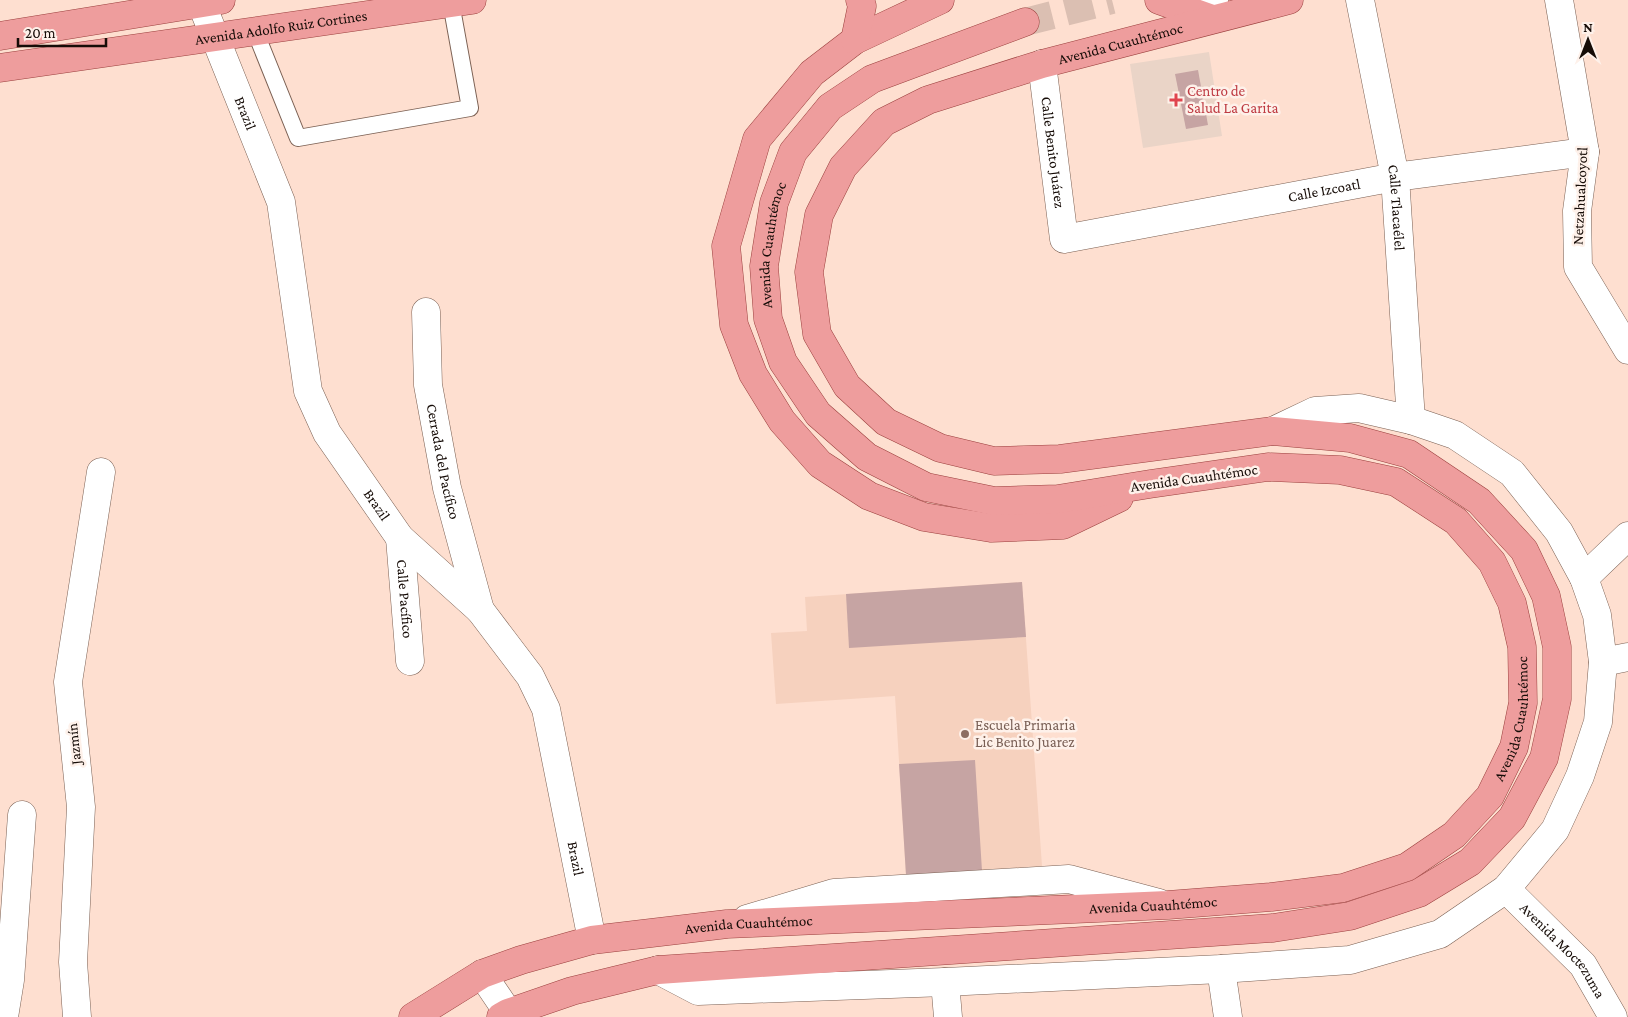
<svg xmlns="http://www.w3.org/2000/svg" width="1628" height="1017" viewBox="0 0 1628 1017" font-family="'Crimson Pro',serif">
<style>
.built{fill:#f6d1be}
.medical{fill:#ead4c7}
.building{fill:#c6a4a3}
.lines{fill:none;stroke-linecap:round;stroke-linejoin:round}
.primary-tunnel{stroke:#dbbfb2;stroke-width:28;stroke-dasharray:28 14;stroke-linecap:butt}
.service-casing{stroke:#7b6053;stroke-width:18}
.minor-casing{stroke:#7b6053;stroke-width:29}
.tertiary-casing{stroke:#7b6053;stroke-width:29}
.primary-casing{stroke:#9b403e;stroke-width:29}
.service{stroke:#fff;stroke-width:16}
.minor{stroke:#fff;stroke-width:28}
.tertiary{stroke:#fff;stroke-width:28}
.primary{stroke:#ee9d9d;stroke-width:28}
.health-dot{fill:#e0444e;stroke:#fef1ea;stroke-width:2}
.education-dot{fill:#8d6e63;stroke:#fef1ea;stroke-width:2}
.labels{text-anchor:middle;stroke-width:5;stroke-linejoin:round;paint-order:stroke}
.street-label{font-size:15px;fill:#160c07;stroke:#fef1ea}
.health-label{font-size:15px;fill:#be3a42;stroke:#fef1ea;text-anchor:start}
.education-label{font-size:15px;fill:#785e54;stroke:#fef1ea;text-anchor:start}
</style>
<rect width="100%" height="100%" fill="#fedfd0"/>
<path class="built" d="M1022,582L1042,866L906,875L895,696L776,704L771,633L807,631L805,597Z"/>
<path class="medical" d="M1209,52L1222,136L1143,148L1130,64Z"/>
<g class="building">
<path d="M1198,70L1208,125L1186,129L1175,74Z"/>
<path d="M1022,582L1026,637L849,648L846,594Z"/>
<path d="M975,760L982,871L906,875L899,764Z"/>
</g>
<g class="lines">
<path class="primary-tunnel" d="M1025,22L1112,0"/>
<g class="service-casing">
<path id="service" d="M255,31L298,138L470,108L451,3"/>
</g>
<g class="minor-casing">
<g id="minor">
<path id="s1" d="M200,0L281,202L308,391L327,433L400,538L480,610L530,676L546,709L592,940"/>
<path id="s2" d="M1360,0L1395,177L1411,420"/>
<path d="M1559,0L1585,152L1577,211L1578,267L1628,350"/>
<path d="M1212,19L1214,0"/>
<path id="s3" d="M1042,64L1064,239L1395,177L1585,152"/>
<path id="s4" d="M426,312L428,385L447,488L480,610"/>
<path id="s5" d="M400,538L410,661"/>
<path d="M1584,578L1628,536"/>
<path d="M1603,662L1628,657"/>
<path id="s6" d="M1506,889L1583,965L1613,1017"/>
<path d="M747,919L834,893L1069,879L1159,903"/>
<path d="M1221,969L1228,1017"/>
<path d="M482,974L511,1017"/>
<path d="M945,982L948,1017"/>
<path d="M4,1017L10,980L22,815"/>
<path d="M77,1017L73,962L81,807L68,682L101,472"/>
</g>
</g>
<g class="tertiary-casing">
<path id="tertiary" d="M658,970L698,991L945,982L1221,969L1350,960L1440,934L1506,889L1555,830L1580,776L1598,722L1603,662L1597,615L1584,578L1559,532L1512,473L1455,435L1411,420L1359,408L1315,411L1273,431"/>
</g>
<g class="primary-casing">
<g id="primary">
<path d="M940,0L855,40L812,73L757,139L726,246L734,325L753,374L782,421L820,464L869,496L924,517L991,528L1063,525L1119,498"/>
<path d="M1159,0L1212,19"/>
<path d="M0,36L221,0"/>
<path d="M855,40L862,6L860,0"/>
<path id="s7" d="M0,68L472,0"/>
<path id="s8" d="M413,1017L482,974L521,960L592,940L727,924L1168,905L1271,897L1343,888L1407,867L1454,835L1490,796L1514,747L1523,703L1522,647L1512,603L1492,562L1456,521L1396,482L1340,470L1268,467L1150,484L1058,499L994,501L926,487L867,457L818,414L783,362L768,319L764,266L774,203L793,152L830,107L872,79L1025,22"/>
<path id="s9" d="M501,1017L508,1013L572,991L658,970L1273,928L1350,916L1419,893L1470,862L1512,818L1544,758L1557,699V647L1546,596L1524,550L1479,501L1409,454L1350,438L1273,431L1060,459L994,461L940,448L886,422L847,386L817,334L809,272L819,215L843,167L884,122L928,100L1042,64L1289,0"/>
</g>
</g>
<use href="#service" class="service"/>
<use href="#minor" class="minor"/>
<use href="#tertiary" class="tertiary"/>
<use href="#primary" class="primary"/>
</g>
<path class="health-dot" d="M1173.5 92.5h5v5h5v5h-5v5h-5v-5h-5v-5h5z"/>
<circle class="education-dot" cx="965" cy="734" r="5"/>
<g class="labels">
<g class="street-label">
<text dy="5" stroke="none"><textPath href="#s7" startOffset="284">Avenida Adolfo Ruiz Cortines</textPath></text>
<text dy="5" stroke="none"><textPath href="#s9" startOffset="2619">Avenida Cuauhtémoc</textPath></text>
<text dy="5" stroke="none"><textPath href="#s1" startOffset="122">Brazil</textPath></text>
<text dy="5" stroke="none"><textPath href="#s3" startOffset="89">Calle Benito Juárez</textPath></text>
<text dy="5" stroke="none"><textPath href="#s3" startOffset="441">Calle Izcoatl</textPath></text>
<text transform="translate(1580 196) rotate(-87)" y="5">Netzahualcoyotl</text>
<text dy="5" stroke="none"><textPath href="#s2" startOffset="211">Calle Tlacaélel</textPath></text>
<text dy="5" stroke="none"><textPath href="#s8" startOffset="2289">Avenida Cuauhtémoc</textPath></text>
<text dy="5" stroke="none"><textPath href="#s4" startOffset="151">Cerrada del Pacífico</textPath></text>
<text transform="translate(1194 478) rotate(-8)" y="5">Avenida Cuauhtémoc</text>
<text dy="5" stroke="none"><textPath href="#s1" startOffset="542">Brazil</textPath></text>
<text dy="5" stroke="none"><textPath href="#s5" startOffset="61">Calle Pacífico</textPath></text>
<text dy="5" stroke="none"><textPath href="#s8" startOffset="1209">Avenida Cuauhtémoc</textPath></text>
<text transform="translate(74 744) rotate(-96)" y="5">Jazmín</text>
<text dy="5" stroke="none"><textPath href="#s1" startOffset="962">Brazil</textPath></text>
<text dy="5" stroke="none"><textPath href="#s8" startOffset="759">Avenida Cuauhtémoc</textPath></text>
<text dy="5" stroke="none"><textPath href="#s8" startOffset="354">Avenida Cuauhtémoc</textPath></text>
<text dy="5" stroke="none"><textPath href="#s6" startOffset="84">Avenida Moctezuma</textPath></text>
</g>
<g class="health-label">
<text x="1187" y="96">Centro de<tspan x="1187" dy="17">Salud La Garita</tspan></text>
</g>
<g class="education-label">
<text x="975" y="730">Escuela Primaria<tspan x="975" dy="17">Lic Benito Juarez</tspan></text>
</g>
</g>
<g transform="translate(1588 40)" stroke="#fef1ea" stroke-width="4" paint-order="stroke">
<path d="M0-4L9 19L0 12L-9 19Z" fill="#160c07"/>
<text y="-8" font-size="14" font-weight="bold" text-anchor="middle" fill="#160c07">N</text>
</g>
<path d="M18 38v8h88v-8" fill="none" stroke="#160c07" stroke-width="2.5"/>
<text x="25" y="38" font-size="15" fill="#160c07" stroke="#fef1ea" stroke-width="4" paint-order="stroke">20 m</text>
</svg>
